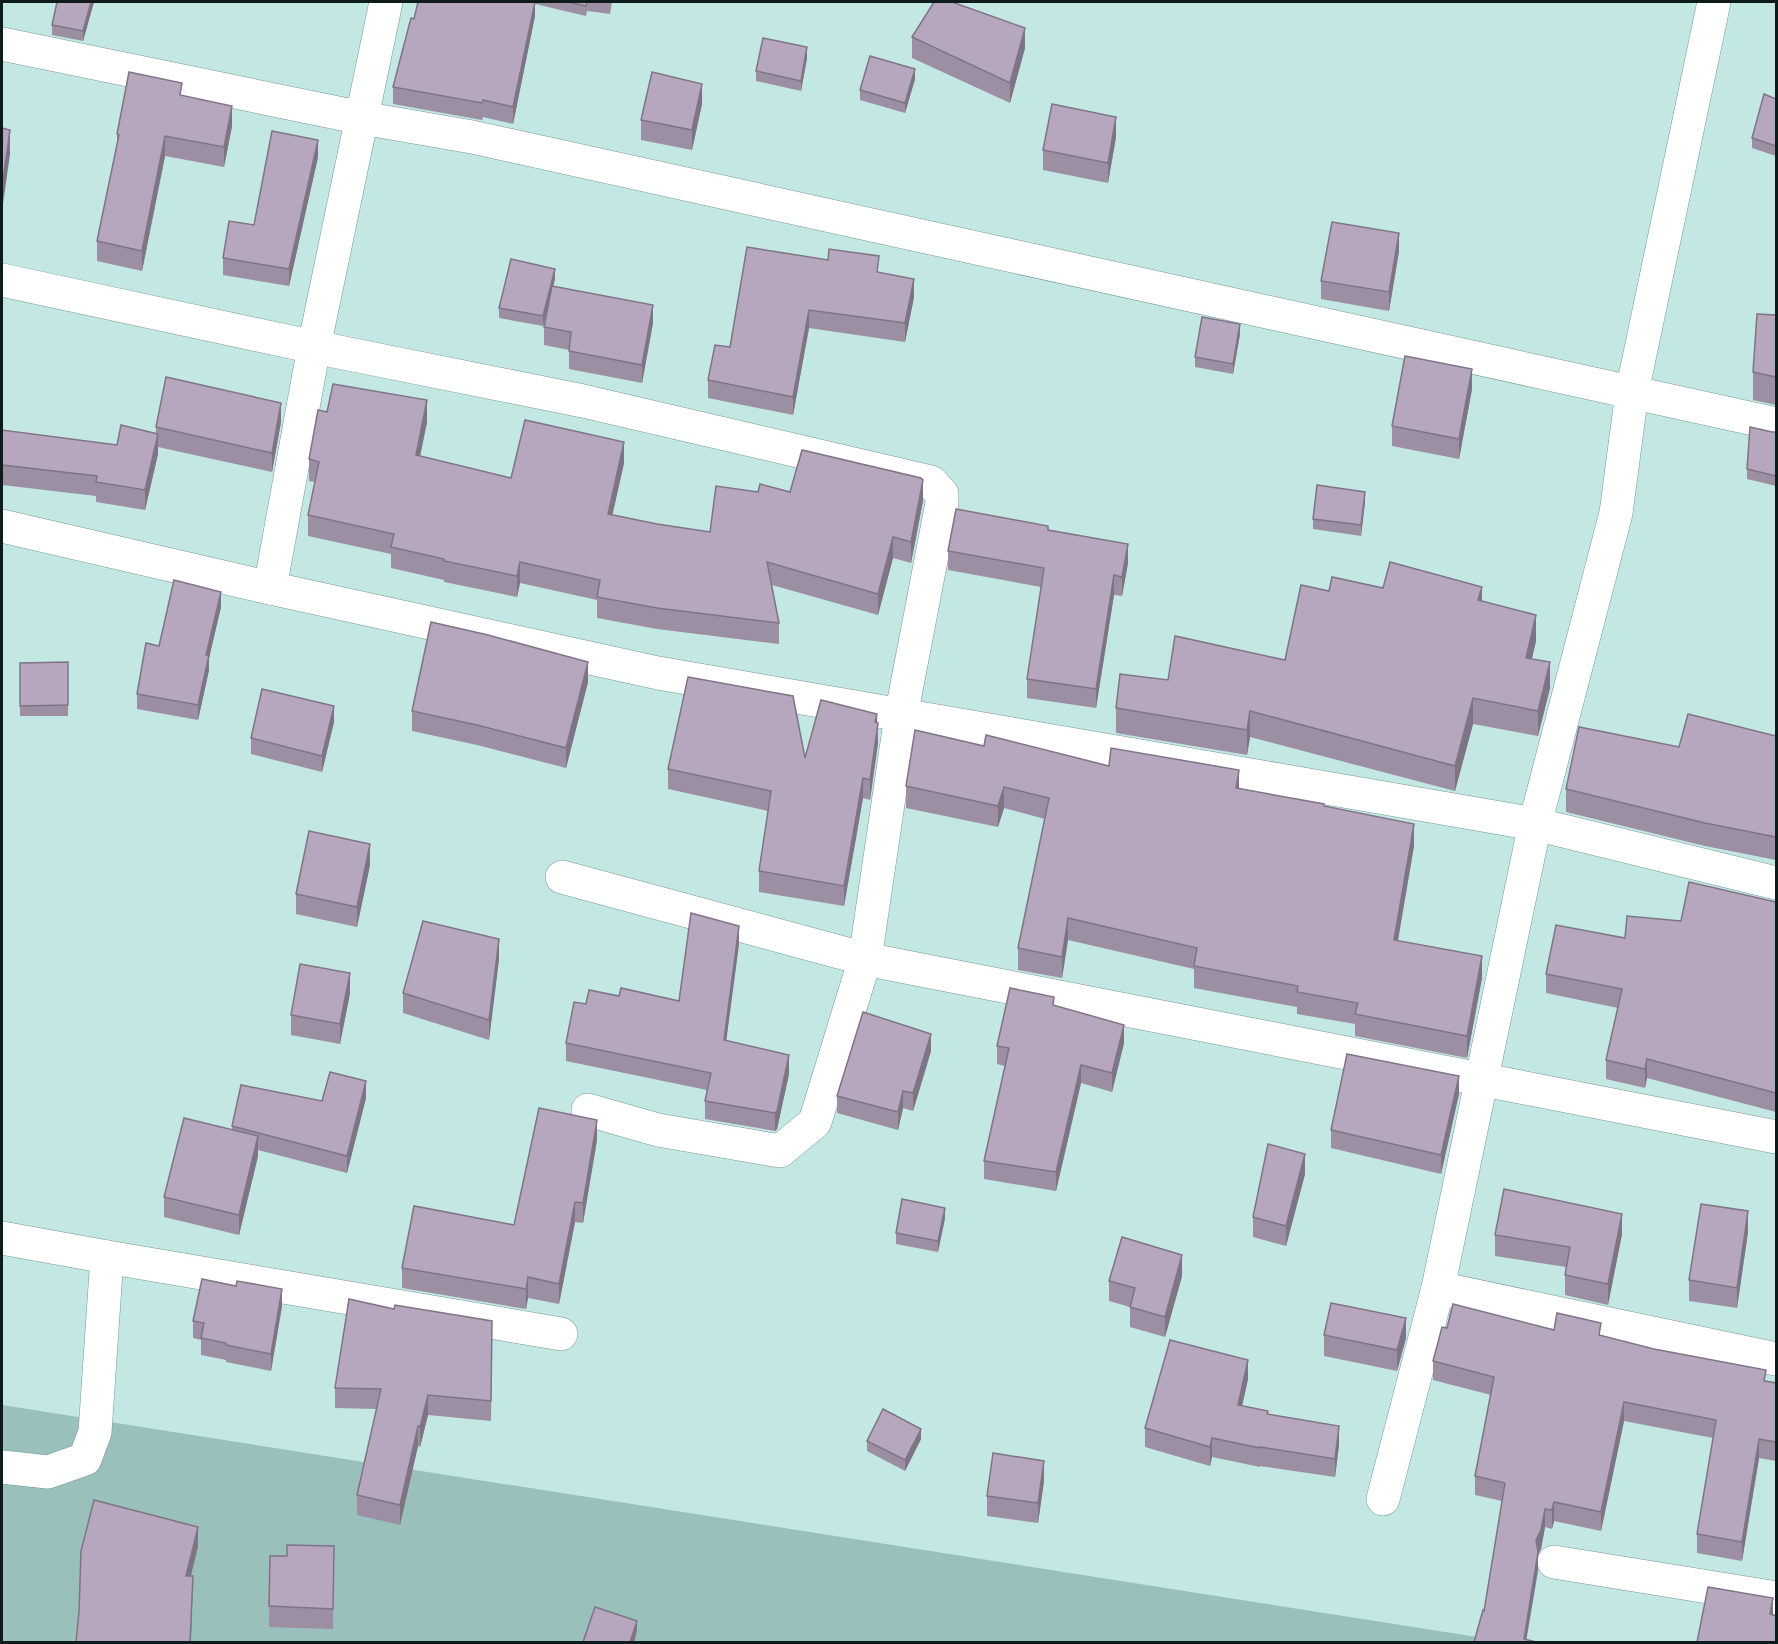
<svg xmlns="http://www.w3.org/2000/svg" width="1778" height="1644" viewBox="0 0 1778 1644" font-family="Helvetica,sans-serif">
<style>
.green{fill:#99c0bb}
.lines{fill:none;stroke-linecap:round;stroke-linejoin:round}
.minor-casing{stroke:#779996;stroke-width:34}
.minor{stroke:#fff;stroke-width:33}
.wall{fill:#9d8fa3}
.shaded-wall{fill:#7f7485}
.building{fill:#b6a6be;stroke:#7f7485;stroke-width:1.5}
</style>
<rect width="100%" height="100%" fill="#c3e8e4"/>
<path class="green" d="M2,1405L1509,1642H2Z"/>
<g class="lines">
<g class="minor-casing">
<g id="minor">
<path d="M2,44L362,118L472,137L1776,424"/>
<path d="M2,280L314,347L583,401L931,482L942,494V503L901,716L865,959L815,1122L780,1151L658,1130L588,1110"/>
<path d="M2,526L270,588L658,673L1535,824L1776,883"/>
<path d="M270,588L314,347L386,2"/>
<path d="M562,877L865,959L1776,1137"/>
<path d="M2,1238L107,1257L561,1334"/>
<path d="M1438,1288L1776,1359"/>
<path d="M2,1467L48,1472L85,1459L95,1432L107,1257"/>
<path d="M1383,1499L1438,1288L1535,824L1616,513L1632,392L1714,2"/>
<path d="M1554,1562L1776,1598"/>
</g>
</g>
<use href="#minor" class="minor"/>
</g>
<g class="wall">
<path d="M57,2H94L83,41L52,35V25Z"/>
<path d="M535,2H612L610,14L587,11L586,16L535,4Z"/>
<path d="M535,2V16L513,124L483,117L482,120L393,104V87L414,19Z"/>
<path d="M912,37L1025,48L1010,103L912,58Z"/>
<path d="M807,58L801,91L756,81V71Z"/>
<path d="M915,79L905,113L860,100V90Z"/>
<path d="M182,96L232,126L224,167L165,156L142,271L97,261V241L117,143V134Z"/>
<path d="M1776,99V156L1752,148V138Z"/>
<path d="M702,104L692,150L641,140V120Z"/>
<path d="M1116,137L1108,183L1043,170V150Z"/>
<path d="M318,157L289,286L223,275V258Z"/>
<path d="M1399,251L1389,311L1321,299V281Z"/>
<path d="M879,272L914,297L905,342L809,328L793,415L708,398V380L730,347Z"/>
<path d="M555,279L553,287L653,323L642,383L569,369V350L544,345V327L547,311L543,326L499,318V308Z"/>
<path d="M1776,315V405L1753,400V372Z"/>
<path d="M1240,334L1233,374L1195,367V357Z"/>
<path d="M1472,389L1459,459L1392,446V426Z"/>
<path d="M327,412L427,422L420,456L511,478L624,463L612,515L657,524L710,532L758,492H790L923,501L911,563L893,558L878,615L772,585L779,623V644L657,629L597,618V600L520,583L517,597L444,582V580L391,568V554L308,536V515L315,482L309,481V459Z"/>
<path d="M281,422L272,472L158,447V454L145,510L96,502V496L2,485V430L117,445L156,433V427Z"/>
<path d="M1772,432H1776V486L1747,479V469Z"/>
<path d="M1365,502L1361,536L1313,529V519Z"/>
<path d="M1048,530L1128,563L1122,596L1114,595L1096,708L1027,698V679L1041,587L948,570V551Z"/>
<path d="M1329,591L1482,601L1536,641L1532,659L1550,688L1538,736L1473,724L1455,791L1250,737L1247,755L1116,733V708L1168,680L1285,660Z"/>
<path d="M221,607L209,658V670L198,720L137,709V694L159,646Z"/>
<path d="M68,662V716H20V663Z"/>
<path d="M588,682L566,768L477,745L412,731V711Z"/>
<path d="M334,722L322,772L251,754V738Z"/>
<path d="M877,723L878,743L870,800L863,798L844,906L759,892V871L768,811L668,789V769L805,758Z"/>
<path d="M1776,736V860L1705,846L1566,812V789L1679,747Z"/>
<path d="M984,746L1109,766L1239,788L1324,806L1414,846L1398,941L1482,978L1467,1058L1355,1036V1024L1297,1014V1007L1194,988V969L1068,940L1062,978L1018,970V948L1045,819L1004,808L998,827L906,808V786Z"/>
<path d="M370,865L357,927L296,914V894Z"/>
<path d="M1776,902V1112L1647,1078L1645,1088L1606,1079V1060L1618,1008L1546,993V974L1625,938L1681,921Z"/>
<path d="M739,944L726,1040L789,1074L777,1129L775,1131L705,1119V1101L707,1090L566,1061V1043L586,1004L619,996L679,1001Z"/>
<path d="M499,959L489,1040L403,1013V993Z"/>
<path d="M350,993L340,1044L291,1035V1015Z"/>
<path d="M1054,1006L1124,1043L1112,1092L1081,1083L1056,1191L984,1179V1161L1005,1066L997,1064V1046Z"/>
<path d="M931,1051L913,1111L903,1108L898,1130L837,1113V1096Z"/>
<path d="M1459,1094L1441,1174L1331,1148V1130Z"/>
<path d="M366,1098L347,1173L258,1150V1156L239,1235L164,1217V1197L232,1130V1126L322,1101Z"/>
<path d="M597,1140L583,1223L575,1222L559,1304L528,1298L526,1309L402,1288V1268L514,1225Z"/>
<path d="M1305,1174L1286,1246L1253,1237V1217Z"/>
<path d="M945,1218L938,1252L896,1244V1233Z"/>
<path d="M1748,1232L1737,1308L1689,1301V1280Z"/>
<path d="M1622,1234L1608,1305L1565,1295V1275L1566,1267L1495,1256V1235Z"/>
<path d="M1182,1276L1165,1337L1130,1327V1307L1109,1301V1281Z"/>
<path d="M282,1306L271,1371L226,1362V1360L201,1355V1340L193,1338V1321Z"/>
<path d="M394,1309L492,1321L491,1421L428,1415L420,1447L418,1446L400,1525L357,1515V1495L377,1409L335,1408V1388Z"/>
<path d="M1447,1328L1554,1330L1601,1336L1776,1383V1461L1759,1458L1742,1561L1697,1553V1534L1713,1438L1624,1421L1601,1531L1554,1521L1552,1529L1545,1527L1541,1549L1538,1555V1571L1474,1642L1484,1611L1502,1501L1475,1495V1476L1491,1395L1433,1380V1361Z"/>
<path d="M1324,1335L1406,1338L1397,1371L1324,1356Z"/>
<path d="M1248,1379L1242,1406L1268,1414L1339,1445L1335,1477L1260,1466V1467L1212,1457L1210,1466L1145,1447V1428Z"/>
<path d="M921,1439L905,1471L867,1451V1441Z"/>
<path d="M1044,1481L1038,1523L987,1516V1496Z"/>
<path d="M334,1546L333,1629L269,1627L270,1556H287Z"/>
</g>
<g class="shaded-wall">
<path d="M91,2H94L83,41V31Z"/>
<path d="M535,2V16L513,124V107Z"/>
<path d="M1025,28V48L1010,103V83Z"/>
<path d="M807,47V58L801,91V81Z"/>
<path d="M915,69V79L905,113V103Z"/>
<path d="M702,84V104L692,150V130Z"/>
<path d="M232,106V126L224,167V147Z"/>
<path d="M1116,117V137L1108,183V163Z"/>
<path d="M10,130V154L2,211V187Z"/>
<path d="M165,136V156L142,271V251Z"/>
<path d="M318,140V157L289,286V269Z"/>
<path d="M1399,233V251L1389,311V292Z"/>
<path d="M555,269V279L543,326V316Z"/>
<path d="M914,279V297L905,342V323Z"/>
<path d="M653,305V323L642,383V365Z"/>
<path d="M809,310V328L793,415V397Z"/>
<path d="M1240,324V334L1233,374V364Z"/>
<path d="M1472,369V389L1459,459V439Z"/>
<path d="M427,400V422L416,476V455Z"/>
<path d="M281,403V422L272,472V453Z"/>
<path d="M158,434V454L145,510V490Z"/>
<path d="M624,442V463L608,535V514Z"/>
<path d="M923,480V501L911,563V542Z"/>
<path d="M1365,492V502L1361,536V525Z"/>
<path d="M893,537V558L878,615V594Z"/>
<path d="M1128,544V563L1122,596V577Z"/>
<path d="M520,562V583L517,597V576Z"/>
<path d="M1114,575V595L1096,708V689Z"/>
<path d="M1482,587V612L1478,600Z"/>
<path d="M221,592V607L209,658V670L198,720V705L206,655Z"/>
<path d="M1536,615V641L1526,683V658Z"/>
<path d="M588,662V682L566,768V748Z"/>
<path d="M1550,662V688L1538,736V711Z"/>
<path d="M1473,698V724L1455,791V766Z"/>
<path d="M334,706V722L322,772V756Z"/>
<path d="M1250,711V737L1247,755V730Z"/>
<path d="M877,714L878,743L870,800V780L875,722Z"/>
<path d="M1239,770V792L1236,788Z"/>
<path d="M863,778V798L844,906V886Z"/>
<path d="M1004,787V808L998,827V806Z"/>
<path d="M1414,824V846L1394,962V940Z"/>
<path d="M370,844V865L357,927V907Z"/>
<path d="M1068,918V940L1062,978V957Z"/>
<path d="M739,926V944L724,1058V1040Z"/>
<path d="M499,939V959L489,1040V1020Z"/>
<path d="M1482,956V978L1467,1058V1036Z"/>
<path d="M350,973V993L340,1044V1024Z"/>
<path d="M1124,1025V1043L1112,1092V1073Z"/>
<path d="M931,1034V1051L913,1111V1093Z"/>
<path d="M789,1055V1074L777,1129L775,1131V1113Z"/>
<path d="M1647,1059V1078L1645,1088V1069Z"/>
<path d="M1081,1065V1083L1056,1191V1172Z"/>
<path d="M1459,1076V1094L1441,1174V1155Z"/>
<path d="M366,1081V1098L347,1173V1156Z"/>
<path d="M903,1091V1108L898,1130V1112Z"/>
<path d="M597,1120V1140L583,1223V1203Z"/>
<path d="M258,1136V1156L239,1235V1215Z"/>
<path d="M1305,1154V1174L1286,1246V1226Z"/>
<path d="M575,1202V1222L559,1304V1284Z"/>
<path d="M945,1208V1218L938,1252V1241Z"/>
<path d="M1748,1211V1232L1737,1308V1288Z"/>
<path d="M1622,1214V1234L1608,1305V1284Z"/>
<path d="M1182,1255V1276L1165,1337V1317Z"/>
<path d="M528,1277V1298L526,1309V1289Z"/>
<path d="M282,1289V1306L271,1371V1354Z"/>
<path d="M1406,1318V1338L1397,1371V1350Z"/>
<path d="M1248,1360V1379L1238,1424V1405Z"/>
<path d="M428,1395V1415L420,1447V1427Z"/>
<path d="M1624,1402V1421L1601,1531V1512Z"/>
<path d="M418,1426V1446L400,1525V1505Z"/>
<path d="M1339,1426V1445L1335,1477V1459Z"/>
<path d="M921,1429V1439L905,1471V1460Z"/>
<path d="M1212,1438V1457L1210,1466V1447Z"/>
<path d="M1759,1439V1458L1742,1561V1542Z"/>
<path d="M1044,1461V1481L1038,1523V1503Z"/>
<path d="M1554,1502V1521L1552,1529V1510Z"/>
<path d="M1545,1509V1527L1541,1549L1538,1555V1571L1526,1642H1524L1536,1540Z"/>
<path d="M198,1527V1547L186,1596V1576Z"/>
<path d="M193,1576L191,1642H190Z"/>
<path d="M1773,1598V1617L1770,1614Z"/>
<path d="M637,1621V1631L634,1642H630Z"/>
</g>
<g class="building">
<path d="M57,2H91L83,31L52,25Z"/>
<path d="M418,2H535L513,107L483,100L482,103L393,87L411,18L414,19Z"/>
<path d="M568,2H587L586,6Z"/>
<path d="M934,2H952L1025,28L1010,83L912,37Z"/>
<path d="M763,38L807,47L801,81L756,71Z"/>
<path d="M870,56L915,69L905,103L860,90Z"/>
<path d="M129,72L182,83L180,95L232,106L224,147L165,136L142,251L97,241L119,135L117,134Z"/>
<path d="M652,72L702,84L692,130L641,120Z"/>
<path d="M1764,94L1776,99V146L1752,138Z"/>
<path d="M1052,104L1116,117L1108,163L1043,150Z"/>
<path d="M2,128L10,130L2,187Z"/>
<path d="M272,131L318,140L289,269L223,258L229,221L254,225Z"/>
<path d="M1332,222L1399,233L1389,292L1321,281Z"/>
<path d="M747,247L828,260L829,249L879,256L877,272L914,279L905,323L809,310L793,397L708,380L715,345L730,347Z"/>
<path d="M511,259L555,269L543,316L499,308Z"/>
<path d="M552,286L653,305L642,365L569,351L571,332L544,327Z"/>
<path d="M1757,314L1776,315V377L1753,372Z"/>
<path d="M1202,317L1240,324L1233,364L1195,357Z"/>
<path d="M1405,356L1472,369L1459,439L1392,426Z"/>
<path d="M166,377L281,403L272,453L156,427Z"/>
<path d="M333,384L427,400L416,455L511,478L525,420L624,442L608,514L657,524L710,532L716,486L758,492L760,484L790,492L802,450L921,478L923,480L911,542L893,537L878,594L767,562L779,623L657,608L597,597L600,580L520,562L517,576L444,561V559L391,547L394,534L308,515L319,462L309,459L318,410L327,412Z"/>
<path d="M121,425L158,434L145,490L96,482L97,476L2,465V430L117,445Z"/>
<path d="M1750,427L1772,432H1776V476L1747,469Z"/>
<path d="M1317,485L1365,492L1361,525L1313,519Z"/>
<path d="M956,509L1048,526V530L1128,544L1122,577L1114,575L1096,689L1027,679L1044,568L948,551Z"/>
<path d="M1390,562L1482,587L1478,600L1536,615L1526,658L1550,662L1538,711L1473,698L1455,766L1250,711L1247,730L1116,708L1120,674L1168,680L1175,636L1285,660L1301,585L1329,591L1332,577L1383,588Z"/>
<path d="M174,580L221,592L206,655H209L198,705L137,694L146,643L159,646Z"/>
<path d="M431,622L488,635L588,662L566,748L477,725L412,711Z"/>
<path d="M68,662V705L20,706V663Z"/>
<path d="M688,677L793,696L805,758L821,700L877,714L875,722L878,723L870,780L863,778L844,886L759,871L771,791L668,769Z"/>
<path d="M262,689L334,706L322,756L251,738Z"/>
<path d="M1688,714L1776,736V837L1705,823L1566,789L1579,727L1679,747Z"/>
<path d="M915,730L984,746L986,735L1109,766L1111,748L1239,770L1236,788L1324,804V806L1414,824L1394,940L1482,956L1467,1036L1355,1014L1358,1003L1297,992L1298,986L1194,966L1197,948L1068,918L1062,957L1018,948L1049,798L1004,787L998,806L906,786Z"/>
<path d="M309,831L370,844L357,907L296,894Z"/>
<path d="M1689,882L1776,902V1093L1647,1059L1645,1069L1606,1060L1622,989L1546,974L1556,925L1625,938L1627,916L1681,921Z"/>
<path d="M691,913L739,926L724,1040L789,1055L777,1111L775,1113L705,1101L711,1073L566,1043L574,1002L586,1004L589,990L619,996L621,988L679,1001Z"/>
<path d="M423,921L499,939L489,1020L403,993Z"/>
<path d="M300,964L350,973L340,1024L291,1015Z"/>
<path d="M1010,988L1054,997L1053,1005L1124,1025L1112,1073L1081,1065L1056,1172L984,1161L1009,1048L997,1046Z"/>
<path d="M863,1012L931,1034L913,1093L903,1091L898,1112L837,1096Z"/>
<path d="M1347,1054L1459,1076L1441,1155L1331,1130Z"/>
<path d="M330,1072L366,1081L347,1156L232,1126L241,1085L322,1101Z"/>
<path d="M539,1108L597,1120L583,1203L575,1202L559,1284L528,1277L526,1289L402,1268L414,1206L514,1225Z"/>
<path d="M184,1118L258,1136L239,1215L164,1197Z"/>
<path d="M1268,1144L1305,1154L1286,1226L1253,1217Z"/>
<path d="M1504,1189L1622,1214L1608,1284L1565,1275L1570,1247L1495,1235Z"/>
<path d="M902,1199L945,1208L938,1241L896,1233Z"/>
<path d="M1701,1204L1748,1211L1737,1288L1689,1280Z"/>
<path d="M1122,1237L1182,1255L1165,1317L1130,1307L1135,1288L1109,1281Z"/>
<path d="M202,1279L236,1286L237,1281L282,1289L271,1354L226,1345V1343L201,1338L204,1323L193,1321Z"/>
<path d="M349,1299L394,1309L395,1305L492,1321L491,1401L428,1395L420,1427L418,1426L400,1505L357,1495L381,1389L335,1388Z"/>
<path d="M1331,1303L1406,1318L1397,1350L1324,1335Z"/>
<path d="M1453,1304L1554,1330L1557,1313L1601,1323L1599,1335L1654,1349L1766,1370L1764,1381L1776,1383V1442L1759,1439L1742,1542L1697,1534L1716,1420L1624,1402L1601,1512L1554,1502L1552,1510L1545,1509L1541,1530L1536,1540L1538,1552L1524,1639L1536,1642H1474L1483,1610L1484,1611L1505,1483L1475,1476L1494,1377L1433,1361L1442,1327L1447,1328Z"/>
<path d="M1170,1340L1248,1360L1238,1405L1268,1411L1267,1414L1339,1426L1335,1459L1260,1447V1448L1212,1438L1210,1447L1145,1428Z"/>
<path d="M883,1409L921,1429L905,1460L867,1441Z"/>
<path d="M993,1453L1044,1461L1038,1503L987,1496Z"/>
<path d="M94,1500L198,1527L186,1576H193L190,1642H76L79,1612L81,1551Z"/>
<path d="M287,1545L334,1546L333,1609L269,1606L270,1556H287Z"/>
<path d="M1708,1587L1773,1598L1770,1614L1776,1616V1642H1697Z"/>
<path d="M595,1607L637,1621L630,1642H583Z"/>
</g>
<rect width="1778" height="1644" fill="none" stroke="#0d1b1a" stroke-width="6"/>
</svg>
